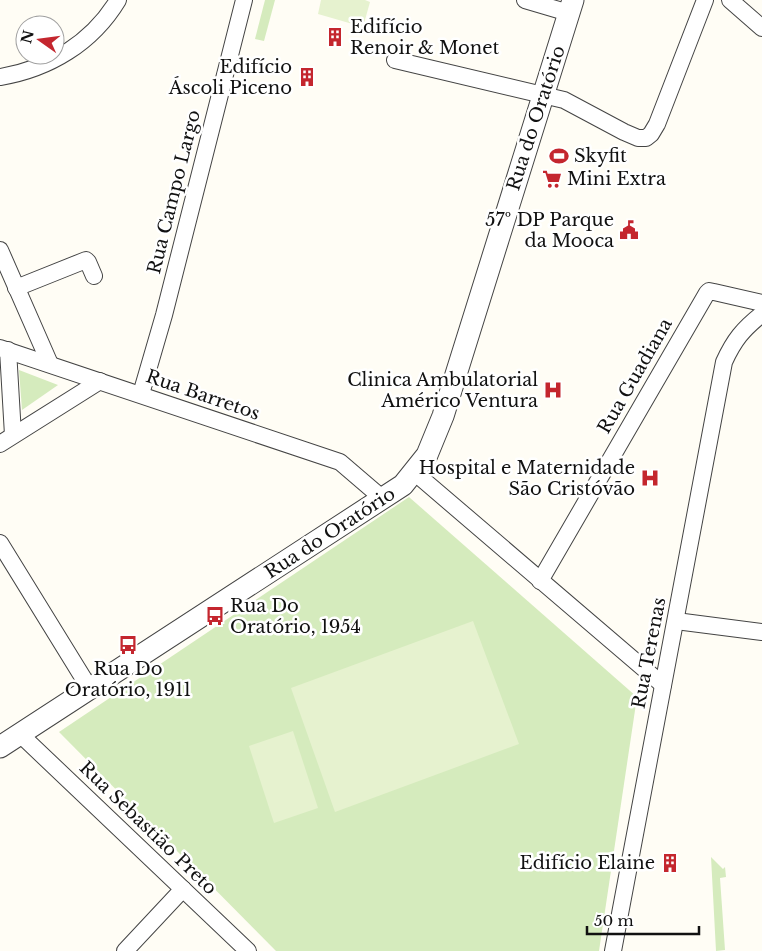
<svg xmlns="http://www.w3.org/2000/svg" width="762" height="951" viewBox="0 0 762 951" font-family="'Libre Baskerville',serif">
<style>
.green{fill:#d5ebbd}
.pitch{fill:#e6f2cf}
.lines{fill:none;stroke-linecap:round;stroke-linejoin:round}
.minor-casing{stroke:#444;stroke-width:18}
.tertiary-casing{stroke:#444;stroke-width:23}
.minor{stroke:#fff;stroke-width:16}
.tertiary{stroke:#fff;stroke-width:21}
.labels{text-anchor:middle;stroke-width:5;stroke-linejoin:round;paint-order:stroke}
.poi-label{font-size:18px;fill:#111;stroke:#fff;text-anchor:end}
.street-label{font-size:18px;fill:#111;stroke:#fff}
</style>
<rect width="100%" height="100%" fill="#fffdf5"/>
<g class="green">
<path d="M265,0H275L264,41L255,39Z"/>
<path d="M19,370L58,385L22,410Z"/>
<path d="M409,497L637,697L599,951H276L59,732Z"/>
<path d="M711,857L723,869L725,867L726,877L720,878L725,950L716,951Z"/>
</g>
<g class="pitch">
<path d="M321,0H365L370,2L363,27L318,14Z"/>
<path d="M473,621L519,744L335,812L291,688Z"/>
<path d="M293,731L318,808L274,823L249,746Z"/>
</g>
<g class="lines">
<g class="minor-casing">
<g id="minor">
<path d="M525,0L569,13"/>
<path d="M730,0L762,28"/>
<path d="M395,60L564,100L624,132L638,138H646L651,134L657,124L705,0"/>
<path d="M0,77C49,69 92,43 118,0"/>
<path d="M0,250L50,364"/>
<path d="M16,288L86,260L88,262L94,276"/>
<path d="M0,348L340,462L382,498"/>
<path d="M8,350L13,435"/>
<path d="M141,394L164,315L244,0"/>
<path d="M0,444L100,381"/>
<path d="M414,472L663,685"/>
<path d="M0,543L90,689"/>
<path d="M540,581L707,293L709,291L714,292L762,303"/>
<path d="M676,621L762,632"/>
<path d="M21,735L248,951"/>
<path d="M125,951L183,889"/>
<path d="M613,951L724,362C734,340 743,329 762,314"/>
</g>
</g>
<g class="tertiary-casing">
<path id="tertiary" d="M0,747L403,485L427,455L443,416L573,0"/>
</g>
<use href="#minor" class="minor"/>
<use href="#tertiary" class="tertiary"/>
</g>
<defs>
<g id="building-bare" transform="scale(1.5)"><path d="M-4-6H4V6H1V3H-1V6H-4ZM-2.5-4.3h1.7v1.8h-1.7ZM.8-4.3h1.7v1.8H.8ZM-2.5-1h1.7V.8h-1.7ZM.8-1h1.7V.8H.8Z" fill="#c4262e" stroke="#fff" stroke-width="2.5" paint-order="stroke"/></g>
<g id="stadium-bare" transform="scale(1.5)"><path d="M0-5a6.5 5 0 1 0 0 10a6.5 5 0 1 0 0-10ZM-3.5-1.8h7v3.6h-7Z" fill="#c4262e" stroke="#fff" stroke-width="2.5" paint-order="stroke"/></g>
<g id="supermarket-bare" transform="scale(1.5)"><path d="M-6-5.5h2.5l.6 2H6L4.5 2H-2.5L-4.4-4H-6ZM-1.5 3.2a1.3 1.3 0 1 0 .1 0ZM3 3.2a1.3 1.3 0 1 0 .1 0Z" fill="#c4262e" stroke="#fff" stroke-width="2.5" paint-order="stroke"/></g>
<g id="civic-bare" transform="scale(1.5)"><path d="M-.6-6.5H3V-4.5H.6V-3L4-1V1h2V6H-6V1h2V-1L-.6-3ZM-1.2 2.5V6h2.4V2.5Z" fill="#c4262e" stroke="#fff" stroke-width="2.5" paint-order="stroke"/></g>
<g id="hospital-bare" transform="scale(1.5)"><path d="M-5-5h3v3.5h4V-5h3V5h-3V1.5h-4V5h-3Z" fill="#c4262e" stroke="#fff" stroke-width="2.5" paint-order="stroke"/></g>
<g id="bus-bare" transform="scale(1.5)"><path d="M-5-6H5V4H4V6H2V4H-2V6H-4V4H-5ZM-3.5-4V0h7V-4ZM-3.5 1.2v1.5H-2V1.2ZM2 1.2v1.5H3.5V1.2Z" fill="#c4262e" stroke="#fff" stroke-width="2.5" paint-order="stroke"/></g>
</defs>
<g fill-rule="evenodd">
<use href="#building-bare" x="335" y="37"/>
<use href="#building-bare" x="307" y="77"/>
<use href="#stadium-bare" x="559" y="156"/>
<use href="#supermarket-bare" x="552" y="179"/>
<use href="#civic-bare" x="629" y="230"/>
<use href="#hospital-bare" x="553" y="390"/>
<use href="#hospital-bare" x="650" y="478"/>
<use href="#bus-bare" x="215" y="616"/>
<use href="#bus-bare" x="128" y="645"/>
<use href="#building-bare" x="670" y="863"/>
</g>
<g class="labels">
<g class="poi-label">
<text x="350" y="33" text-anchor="start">Edifício<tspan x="350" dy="21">Renoir &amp; Monet</tspan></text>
<text x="292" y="73">Edifício<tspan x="292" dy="21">Áscoli Piceno</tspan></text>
<text x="574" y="162" text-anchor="start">Skyfit</text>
<text x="567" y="185" text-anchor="start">Mini Extra</text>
<text x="614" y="226">57º DP Parque<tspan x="614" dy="21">da Mooca</tspan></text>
<text x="538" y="386">Clinica Ambulatorial<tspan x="538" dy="21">Américo Ventura</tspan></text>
<text x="635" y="474">Hospital e Maternidade<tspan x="635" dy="21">São Cristóvão</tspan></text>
<text x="230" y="612" text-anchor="start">Rua Do<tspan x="230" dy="21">Oratório, 1954</tspan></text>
<text x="128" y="675" text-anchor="middle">Rua Do<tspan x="128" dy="21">Oratório, 1911</tspan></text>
<text x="655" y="869">Edifício Elaine</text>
</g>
<g class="street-label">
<text transform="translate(536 118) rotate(-72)" y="6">Rua do Oratório</text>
<text transform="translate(174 192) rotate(-76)" y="6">Rua Campo Largo</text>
<text transform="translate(635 376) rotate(-60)" y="6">Rua Guadiana</text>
<text transform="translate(203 395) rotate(19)" y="6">Rua Barretos</text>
<text transform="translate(330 533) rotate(-33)" y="6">Rua do Oratório</text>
<text transform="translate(649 653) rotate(-79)" y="6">Rua Terenas</text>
<text transform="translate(148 828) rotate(44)" y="6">Rua Sebastião Preto</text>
</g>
</g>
<g transform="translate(40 40) rotate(284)"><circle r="24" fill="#ffffff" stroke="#a0a0a0"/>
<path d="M0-4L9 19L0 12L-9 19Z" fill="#c4262e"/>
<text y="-8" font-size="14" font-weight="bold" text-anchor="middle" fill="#111111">N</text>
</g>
<path d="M587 926v8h112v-8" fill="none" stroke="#111111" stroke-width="2.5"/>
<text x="594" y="926" font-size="15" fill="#111111" stroke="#ffffff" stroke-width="4" paint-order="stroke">50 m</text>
</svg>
